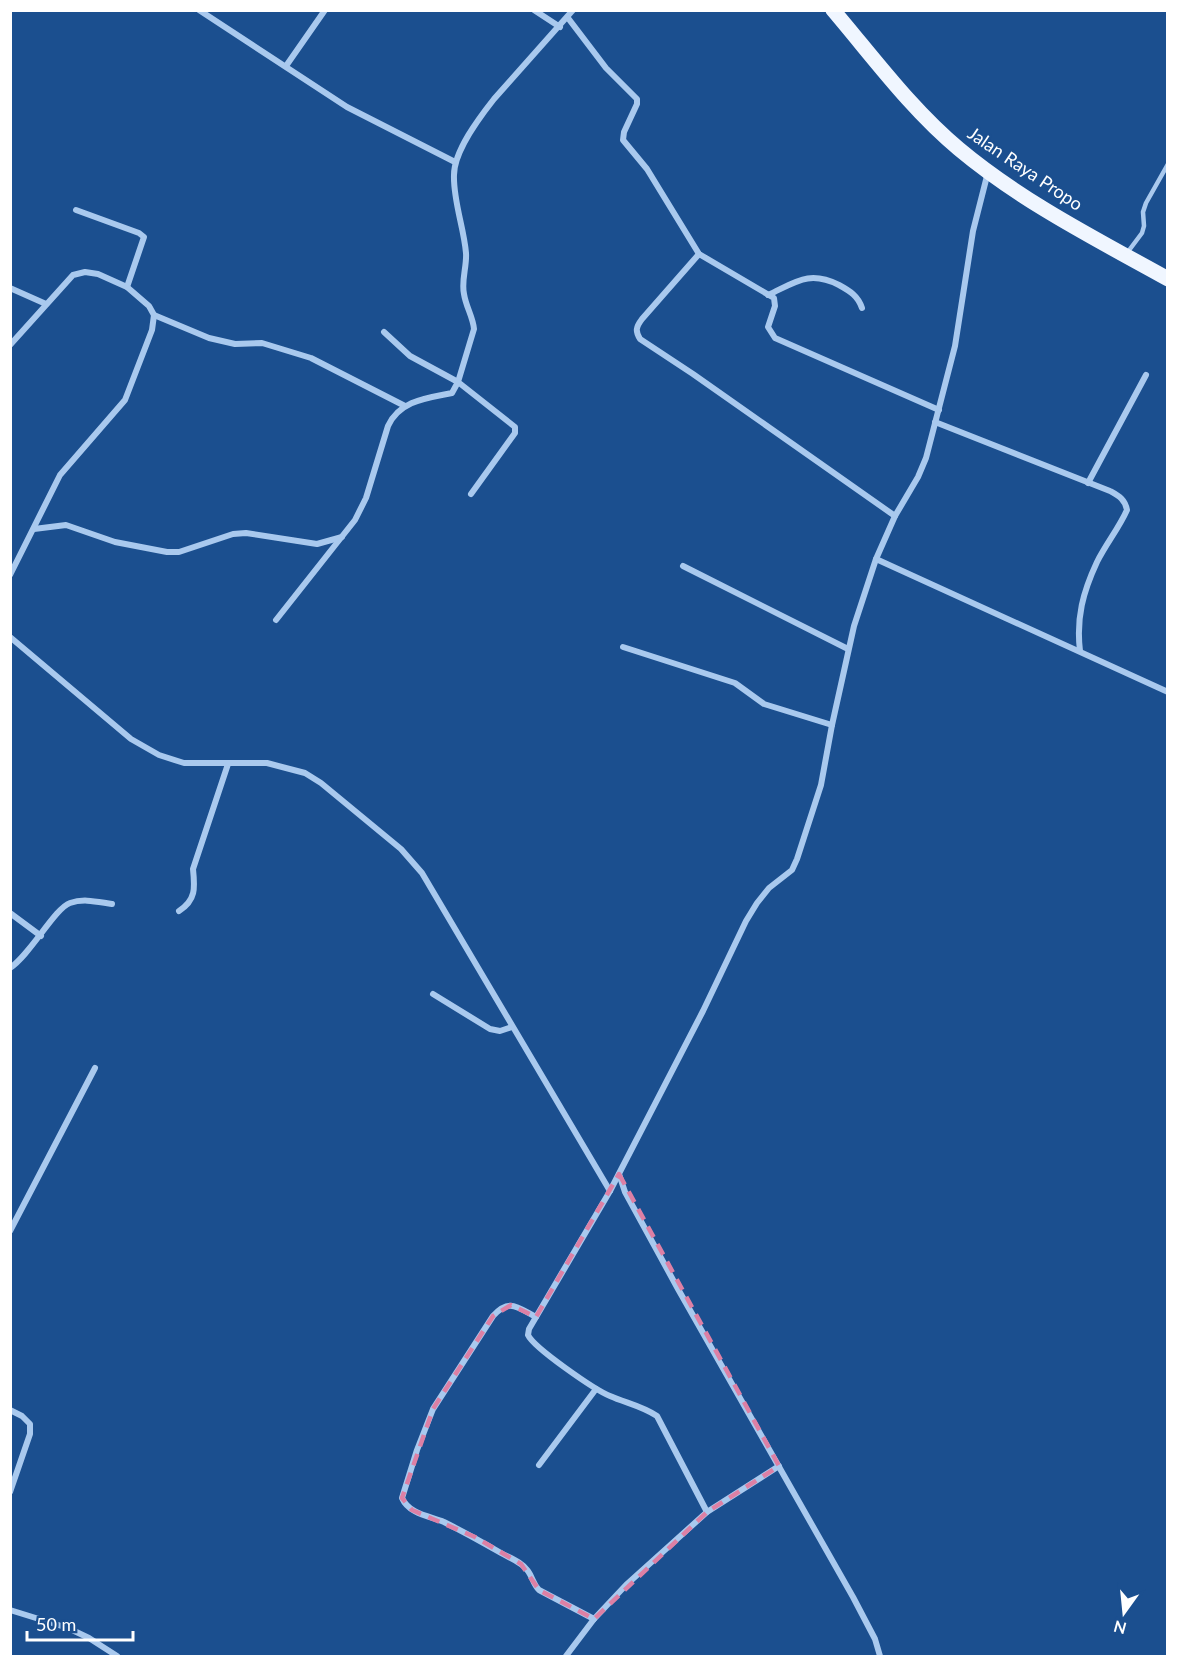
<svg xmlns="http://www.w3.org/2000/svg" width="1178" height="1667" viewBox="0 0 1178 1667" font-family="Lato,sans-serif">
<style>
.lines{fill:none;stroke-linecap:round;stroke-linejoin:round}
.service{stroke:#a9c9ee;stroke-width:4.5}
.minor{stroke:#a9c9ee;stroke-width:6}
.primary{stroke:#f0f6ff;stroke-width:15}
.marked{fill:none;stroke:#dd80a5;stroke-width:4.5;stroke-dasharray:12 8;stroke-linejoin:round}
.labels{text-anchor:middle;stroke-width:4.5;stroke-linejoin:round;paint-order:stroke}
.street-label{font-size:18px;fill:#fff;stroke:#1b4f8f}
</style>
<rect width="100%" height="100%" fill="#1b4f8f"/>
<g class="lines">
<path class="service" d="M1127,253L1142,233L1144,226L1143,212L1146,203L1168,164"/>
<g class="minor">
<path d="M199,10L347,107L455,162"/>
<path d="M534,10L560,27"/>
<path d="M568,18L606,68L637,99V104L624,132L623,140L647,169L699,254L774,298L775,306L768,327L775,338L939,410"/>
<path d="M286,66L325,10"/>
<path d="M76,210L139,233L144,237L127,287"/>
<path d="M699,254L642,319C636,327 635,331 640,339L693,374L895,516"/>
<path d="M10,288L46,304"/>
<path d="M768,295C796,282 809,270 839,285C850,291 858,296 862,308"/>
<path d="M154,315L209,338L235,344L262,343L311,358L405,406"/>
<path d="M10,345L73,275L85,272L98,274L127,287L149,306L154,315L152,330L125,400L60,475L10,575"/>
<path d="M935,422L1110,491C1119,496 1125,499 1127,510C1119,528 1106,544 1097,562C1083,592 1076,618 1080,651"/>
<path d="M1088,483L1146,375"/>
<path d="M471,494L515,433V427L458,382L474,329C473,317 466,307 464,294C461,281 467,266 466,253C464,228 453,200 454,175C454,151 479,118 494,99L573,10"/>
<path d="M34,529L66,525L115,542L167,552H179L233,534L246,533L317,544L342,537"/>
<path d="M876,559L1168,692"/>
<path d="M683,566L848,649"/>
<path d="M276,620L355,520L366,498L388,426C400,400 428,398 452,393L458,382L410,356L384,332"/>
<path d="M10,637L131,739L159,755L184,763H267L305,773L321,783L401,849L422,873L610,1191"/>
<path d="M623,647L735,683L764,704L832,725"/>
<path d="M179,911C196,900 195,888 193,869L228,764"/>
<path d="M10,913L41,936"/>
<path d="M10,968C30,955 55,908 70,903C84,898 98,902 112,904"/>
<path d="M433,994L490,1029L500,1031L512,1027"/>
<path d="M619,1174L625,1192L678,1289L853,1597L875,1639L880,1656"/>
<path d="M10,1231L95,1068"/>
<path d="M536,1317C517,1307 509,1298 493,1316L433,1409L417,1450L402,1498C409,1514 429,1516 444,1522C464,1532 482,1542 501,1553C510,1558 522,1562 528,1571C533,1578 533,1584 539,1590L594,1619"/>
<path d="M10,1410L22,1416L30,1424V1434L10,1492"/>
<path d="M539,1465L596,1389"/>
<path d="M707,1512L779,1466"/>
<path d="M10,1610L68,1628L89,1638L117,1656"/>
<path d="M566,1656L594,1619L626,1585L707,1512L657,1416C642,1406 626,1403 610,1396C595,1390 534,1348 528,1335L529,1329L610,1191L703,1011L746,921L757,903L769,888L792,870L797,859L821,785L832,725L854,626L876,559L895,516L918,477L926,458L955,346L973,231L988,172"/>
</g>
<path class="primary" d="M833,10C873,57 911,109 959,149C1021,201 1096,239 1168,279"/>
</g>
<path class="marked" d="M619,1174L779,1466L707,1512L594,1619L539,1590L521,1564L475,1537L412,1510L402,1498L433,1409L493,1316L511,1305L536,1317Z"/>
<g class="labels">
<g class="street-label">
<text transform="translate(1025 169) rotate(34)" y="6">Jalan Raya Propo</text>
</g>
</g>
<rect width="1178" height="1667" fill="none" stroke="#ffffff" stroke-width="24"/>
<g transform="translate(1124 1613) rotate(195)" stroke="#1b4f8f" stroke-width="4.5" paint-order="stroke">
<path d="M0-4.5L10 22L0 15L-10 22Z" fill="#ffffff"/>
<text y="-9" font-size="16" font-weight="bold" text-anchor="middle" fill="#ffffff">N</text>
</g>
<path d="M27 1631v9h106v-9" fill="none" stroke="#ffffff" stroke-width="3"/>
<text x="36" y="1631" font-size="18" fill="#ffffff" stroke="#1b4f8f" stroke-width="4.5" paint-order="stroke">50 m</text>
</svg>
